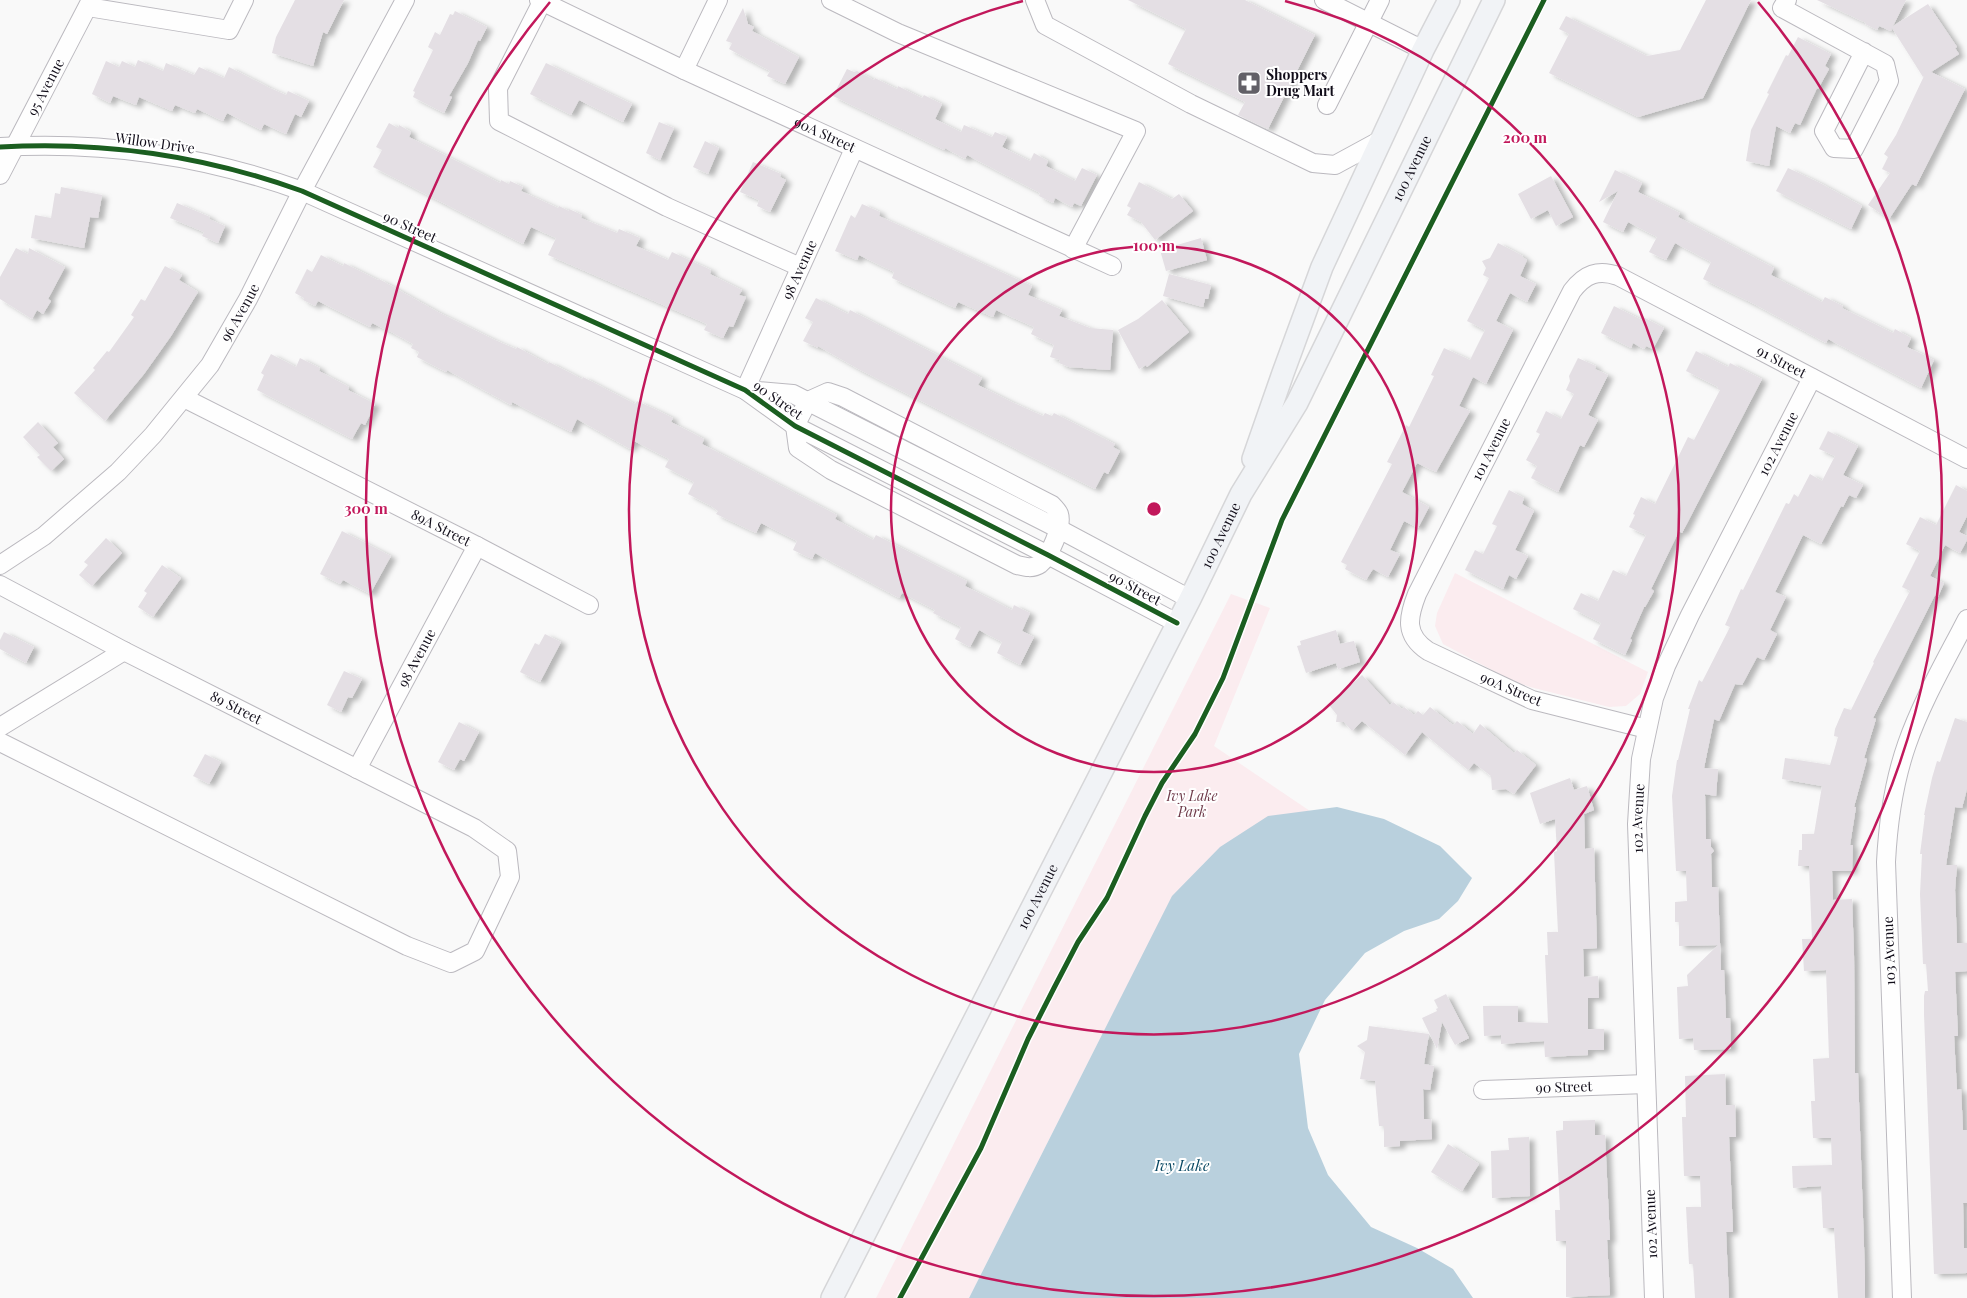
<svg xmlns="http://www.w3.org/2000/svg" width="1967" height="1298" viewBox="0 0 1967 1298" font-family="'Playfair Display',serif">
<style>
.green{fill:#fbecef}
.water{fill:#b9d0dd}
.building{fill:#e4dfe4;filter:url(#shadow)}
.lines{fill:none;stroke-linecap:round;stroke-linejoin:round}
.minor-casing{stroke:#bbb9bf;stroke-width:20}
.major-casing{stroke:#d6d6d8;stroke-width:24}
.minor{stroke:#fefefe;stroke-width:18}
.major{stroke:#f1f3f6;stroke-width:21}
.cycleway-casing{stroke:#fff;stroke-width:8}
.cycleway{stroke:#1b5e20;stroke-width:5}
.ring{fill:none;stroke:#c2185b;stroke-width:2.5}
.labels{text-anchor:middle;stroke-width:4;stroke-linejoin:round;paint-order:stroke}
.poi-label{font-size:14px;font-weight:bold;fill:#110d19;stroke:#fff;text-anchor:start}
.street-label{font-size:14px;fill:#110d19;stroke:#fff}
.park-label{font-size:14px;font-style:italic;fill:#703c4b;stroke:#fff}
.water-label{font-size:15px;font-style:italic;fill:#094863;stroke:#fff}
.centre{fill:#c2185b;stroke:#fff;stroke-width:2.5}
.ring-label{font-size:15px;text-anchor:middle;font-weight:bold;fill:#c2185b;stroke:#fff;stroke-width:4;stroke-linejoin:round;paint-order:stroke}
</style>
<defs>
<filter id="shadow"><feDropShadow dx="5.5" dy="3" stdDeviation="2.5" flood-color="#0004"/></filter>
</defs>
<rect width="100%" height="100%" fill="#f9f9f9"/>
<g class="green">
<path d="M1455,573L1648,672L1640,694L1626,706L1609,707L1530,687L1509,679L1443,644L1435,626L1437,613Z"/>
<path d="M1231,594L1270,608L1214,746L1310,811L1203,864L1112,1015L969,1298H876Z"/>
</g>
<path class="water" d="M1337,807L1384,819L1440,846L1472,878L1458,901L1439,919L1404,931L1365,953L1325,1000L1299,1054L1308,1128L1328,1175L1371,1227L1417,1248L1453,1269L1473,1298H969L1172,896L1220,847L1268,816Z"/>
<g class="building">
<path d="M295,0H344L327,34L323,32L313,66L272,53L276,37Z"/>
<path d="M1128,0H1245L1315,35L1268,129L1238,115L1245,102L1168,64L1186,29Z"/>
<path d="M1706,0H1751L1703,98L1638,117L1549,73L1569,34L1559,29L1566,16L1647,56L1680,50Z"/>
<path d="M1817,0H1906L1893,26L1928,4L1957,47L1955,48L1959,54L1931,72L1965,89L1916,186L1912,184L1889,219L1868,205L1890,173L1882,169L1888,157L1884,154L1896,135L1924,76L1923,77L1892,28L1891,31L1879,26L1877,30L1865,24L1866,23Z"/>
<path d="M743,8L748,24L754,27L752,31L799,57L785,84L767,76L770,71L729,49L732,43L726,41Z"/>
<path d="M455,11L487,27L480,41L478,40L468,63L449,96L452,97L444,113L413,97L415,92L413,91L433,50L428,47L435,32L440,35L450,14L453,15Z"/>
<path d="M1798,37L1831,54L1825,66L1829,69L1818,89L1817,88L1800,125L1795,123L1790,133L1776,126L1769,166L1746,161L1751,130L1769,94L1767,93L1786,55L1788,56Z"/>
<path d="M138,60L163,71L166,63L194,75L199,67L224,78L229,67L270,88L286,95L288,91L309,101L301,117L295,114L286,134L264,124L261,130L227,113L223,121L197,109L195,113L175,105L172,111L139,97L136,105L113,96L110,103L92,94L106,61L119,67L122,61L135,67Z"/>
<path d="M546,63L632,104L623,122L579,100L571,115L530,94Z"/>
<path d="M847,69L854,72L857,71L874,80L875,78L897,89L898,86L922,98L924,95L942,104L935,119L961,132L964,125L992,137L995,132L1007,137L1002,147L1030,161L1034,153L1048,161L1046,166L1075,181L1082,168L1097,175L1081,206L1074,203L1072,207L1055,198L1053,203L1039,196L1040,193L967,155L965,159L945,148L944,150L833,96Z"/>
<path d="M659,122L674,128L660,160L646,153Z"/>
<path d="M389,123L398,128L399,125L411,132L409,137L500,183L501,180L509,184L510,181L523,187L521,191L558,208L559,206L569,211V209L582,215L581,218L617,233L619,229L640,238L636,246L668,260L672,252L711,270L710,274L742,290L739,295L746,297L733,327L729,326L723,338L704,330L707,324L548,255L556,238L531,227L523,244L373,167L382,150L376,147Z"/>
<path d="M705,141L719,148L708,174L693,167Z"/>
<path d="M753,162L781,174L780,177L786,180L770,212L757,206L759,200L740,192Z"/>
<path d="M1788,168L1818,182L1862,206L1851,229L1776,191Z"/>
<path d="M1615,170L1642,183L1638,192L1680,213L1678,217L1774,268L1771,275L1822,302L1825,297L1843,306L1842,308L1893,333L1895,329L1911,338L1907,347L1934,360L1921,388L1828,339L1826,343L1756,305L1703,279L1711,262L1675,243L1666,260L1649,252L1657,237L1628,222L1623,232L1603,222L1618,191L1599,202Z"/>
<path d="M1551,176L1573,217L1556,226L1548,210L1531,219L1518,194Z"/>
<path d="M1139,182L1172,199L1179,194L1193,211L1155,240L1141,222L1127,215L1131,208L1127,206Z"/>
<path d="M61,187L102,195L98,218L90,217L84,248L31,238L35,215L51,218L55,193L60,194Z"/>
<path d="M177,203L210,217L209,219L225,226L218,243L202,236L204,232L170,218Z"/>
<path d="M862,204L880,212L879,216L1032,286L1028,295L1062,310L1059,316L1090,328L1113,330L1110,370L1069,367L1059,363L1060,360L1050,357L1054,345L1031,334L1034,327L996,310L993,317L958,302L955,308L892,278L894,272L859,255L857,260L835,251L851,215L855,218Z"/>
<path d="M1201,238L1207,260L1166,271L1160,250Z"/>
<path d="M1498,243L1523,256L1522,257L1527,260L1520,276L1536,284L1527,302L1510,293L1496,321L1513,330L1486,384L1473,377L1459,406L1470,411L1436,472L1417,463L1402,492L1429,507L1418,528L1404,521L1390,550L1400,554L1388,577L1373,569L1366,580L1345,569L1347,565L1341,562L1392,464L1387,462L1406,425L1409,427L1434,376L1431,375L1444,348L1470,360L1485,330L1467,321L1489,278L1483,275L1486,268L1482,261L1490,258Z"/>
<path d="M16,248L28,254L29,248L65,267L48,299L51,301L43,314L37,310L32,319L0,299V277Z"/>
<path d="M321,255L343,266L344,263L378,280L379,279L438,312L495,340L516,349L517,347L548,364L549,362L582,379L583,377L635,404L637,401L657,410L673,418L671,422L704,439L702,444L837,515L835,519L873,540L876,535L967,581L965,586L1012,610L1014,605L1030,613L1022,631L1034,637L1020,665L997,653L1002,642L979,630L970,647L955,639L961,627L933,613L935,610L902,593L899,598L815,553L812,559L793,550L797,541L761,523L756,533L716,514L718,511L711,506L688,494L694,482L665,467L669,459L634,441L630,449L577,419L571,432L512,402L511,405L447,370L446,372L417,357L419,352L411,348L413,344L393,333L372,323L370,327L318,301L315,306L303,300L304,298L295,293L307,269L312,272Z"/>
<path d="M165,266L182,275L179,280L198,292L171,336L144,374L105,421L74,393L95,370L93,368L107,351L109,352L134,317L131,315L141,299L145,301Z"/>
<path d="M1169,274L1211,285L1208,299H1205L1203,307L1163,296Z"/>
<path d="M816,298L848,314L850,310L982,378L978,385L1014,403L1043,416L1045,413L1052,416L1054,413L1115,444L1113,447L1120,451L1108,474L1104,472L1095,489L860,370L818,346V348L803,341L813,322L805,318Z"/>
<path d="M1162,300L1189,332L1147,367L1146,365L1139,369L1118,330L1138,319Z"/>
<path d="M1614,306L1642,320L1643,317L1664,328L1653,349L1646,346L1644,349L1633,343L1631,348L1601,333Z"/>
<path d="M1696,351L1728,367L1730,363L1762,379L1682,533L1679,531L1651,589L1654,591L1645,607H1644L1630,639L1632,640L1625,655L1593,639L1601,623L1573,609L1581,593L1598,601L1613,570L1626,576L1646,535L1629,527L1635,515L1633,514L1641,497L1655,504L1688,437L1694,440L1720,390L1717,389L1718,387L1686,371Z"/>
<path d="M271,354L296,367L300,358L320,368L319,371L349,387L348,390L375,404L365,425L361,423L352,439L257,390L264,375L261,373Z"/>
<path d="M1578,358L1596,366L1595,369L1608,375L1588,415L1598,420L1584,447L1580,445L1558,492L1531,478L1537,466L1526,460L1540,434L1536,432L1546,411L1561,419L1574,394L1566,390L1570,381L1569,376Z"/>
<path d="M38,422L58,443L53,447L64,459L51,471L37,457L40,455L23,437Z"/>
<path d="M1828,431L1858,446L1843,475L1863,485L1856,498L1849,495L1843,507L1841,506L1821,544L1803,535L1775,592L1786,597L1770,630L1777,634L1764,660L1757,657L1742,685L1735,684L1719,721L1714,719L1704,768L1718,769L1716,796L1705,794L1706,839H1711V847L1714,851L1711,854L1712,887H1718L1721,970H1724L1726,1018H1730L1731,1049L1694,1050L1693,1038L1679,1039L1677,987L1688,986L1687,975L1718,945L1679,946V922H1675V902L1687,901L1686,871H1676L1672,796L1677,760H1678L1690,709H1688L1699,680L1702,682L1730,627L1725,625L1741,589L1743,590L1786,503L1789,504L1794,494L1798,497L1810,474L1822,481L1835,456L1819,449Z"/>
<path d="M1956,485L1967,491V516L1959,532L1967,536V540L1960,553L1945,545L1930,576L1944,583L1938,597L1935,595L1873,718L1876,719L1864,758L1867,759L1854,807H1856L1850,845H1853L1852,871H1832L1833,900L1852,899L1854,955L1855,1073H1858L1865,1275V1298H1838L1834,1228H1823L1821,1186L1793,1188L1792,1166L1832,1165L1831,1138H1813L1811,1101H1815L1813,1059L1829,1058L1826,970L1804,971L1802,939H1812L1809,866H1798L1799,850H1802V834H1814L1822,786L1782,779L1785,758L1830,765L1838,737L1834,736L1835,729L1844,708L1851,710L1874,663L1873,662L1910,591L1902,587L1920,551L1906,544L1920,517L1936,525Z"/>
<path d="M1509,490L1524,498L1522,504L1534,511L1515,550L1528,556L1516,579L1509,575L1503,589L1465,570L1475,550L1483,554L1497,526L1492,524Z"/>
<path d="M342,531L391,556L370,594L343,580L340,584L320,574Z"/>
<path d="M106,538L122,553L92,586L79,575L88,565L84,562Z"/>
<path d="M162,565L181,578L153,617L138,607L147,593L144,591Z"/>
<path d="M1336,630L1340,644L1354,641L1360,662L1338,669L1336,663L1306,673L1297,646L1301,645L1300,641Z"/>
<path d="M4,632L34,647L26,663L0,649V640Z"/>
<path d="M545,634L561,642L540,682L520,672L535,643L539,645Z"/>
<path d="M344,671L362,679L352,698L348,697L341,712L327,705Z"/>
<path d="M1362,675L1390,705L1393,702L1402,709L1404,707L1414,715L1418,711L1423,715L1430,707L1453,725L1457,721L1473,734L1480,724L1514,753L1517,750L1536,765L1514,794L1506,789L1492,790L1491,776L1474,763L1468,770L1422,732L1405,755L1362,721L1352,731L1344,722H1336L1337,715L1329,705Z"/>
<path d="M1955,718L1967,722V789L1962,808L1955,807L1946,865H1957L1955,890L1957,943H1967V971L1955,972L1958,1036H1954L1957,1090L1961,1089L1963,1130H1967V1203H1963L1964,1248H1967V1273L1934,1274L1924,1014V996L1925,991H1928L1926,964H1923L1920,894L1922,854H1920L1925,815H1924L1932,778L1937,761L1940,762Z"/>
<path d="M459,722L479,732L464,761L460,759L454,770L438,762Z"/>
<path d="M205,754L221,762L209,784L193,776Z"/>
<path d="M1570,778L1574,790L1587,786L1594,810L1584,814L1585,849L1594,848L1597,948L1583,949L1584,977L1598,976L1599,998H1588V1029H1604V1050H1588V1055L1545,1057L1544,1041L1501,1044V1035L1484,1036L1483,1006H1518V1022L1548,1023L1545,955H1548L1547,932H1558L1554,852L1557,851L1555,819L1540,824L1530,793Z"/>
<path d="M1446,994L1469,1038L1455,1045L1442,1022L1437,1049L1422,1018L1437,1011L1436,1009L1438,1008L1434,1000Z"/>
<path d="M1369,1026L1429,1034L1424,1064L1434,1066L1430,1090L1423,1089L1424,1119H1431L1432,1139L1400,1141V1146L1384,1147V1126H1379L1375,1081L1360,1079L1365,1052L1357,1046L1367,1040Z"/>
<path d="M1725,1074L1726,1105H1735L1736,1137H1729L1733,1232H1726L1729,1298H1695L1693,1264H1689L1686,1207H1701L1700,1176H1684L1682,1117H1686L1685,1076Z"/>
<path d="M1595,1120V1135H1605L1610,1240H1607L1610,1295L1566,1297V1241H1556L1555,1210H1560L1556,1131L1563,1130V1121Z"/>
<path d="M1529,1137L1530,1196L1492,1198L1491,1151L1509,1150L1508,1138Z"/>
<path d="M1448,1144L1479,1164L1462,1191L1431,1172Z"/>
</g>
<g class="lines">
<g class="minor-casing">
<g id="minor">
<path id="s1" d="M539,0L684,70L1112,266"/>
<path d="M831,0L898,33L1136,131L1073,249"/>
<path d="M1035,0L1045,25L1191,104L1313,163L1335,165L1381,140"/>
<path d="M1324,0L1423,50"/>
<path d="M1787,0L1782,8L1885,64L1889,81L1854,149L1834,148L1824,131L1864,52"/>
<path d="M542,2L498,88L499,121L667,207L800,267"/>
<path d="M88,7L229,30L244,0"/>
<path d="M684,70L718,0"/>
<path d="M1327,105L1380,0"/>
<path d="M0,147C103,141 205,156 302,191L745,390L795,426L1048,555L1177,623"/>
<path id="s2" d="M0,175L91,0"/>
<path id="s3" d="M745,390L854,149"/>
<path d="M746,390L793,394L1059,529L1190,599"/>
<path d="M828,392L843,397L1052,505C1054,507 1058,511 1059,514C1063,526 1050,556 1040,564C1033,569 1025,567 1017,565L831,470L798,448L795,426L808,401Z"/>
<path id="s4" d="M184,398L477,546L589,605"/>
<path id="s5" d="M0,565L44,536L118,472L153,435L210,365L248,299L302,191L405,0"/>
<path id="s6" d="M0,585L124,651L474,828L507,851L510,877L475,951L451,963L407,946L0,742"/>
<path d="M0,727L124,651"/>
<path id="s7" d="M1647,729L1532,700L1428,651C1404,635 1408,617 1417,594L1572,291C1585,274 1598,269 1618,276L1967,459"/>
<path id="s8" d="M357,769L477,546"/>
<path id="s9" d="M1483,1090L1646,1084"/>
<path id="s10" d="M1654,1298L1637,824L1641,759L1654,698L1666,666L1690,615L1812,378"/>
<path d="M1902,1298L1886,862C1888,823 1894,781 1907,744C1922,701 1946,660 1967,619"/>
</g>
</g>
<g class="major-casing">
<g id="major">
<path d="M1253,459L1283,373L1322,267L1423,50L1449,0"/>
<path id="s11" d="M832,1298L1190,599L1241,494L1297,403L1494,0"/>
</g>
</g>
<use href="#minor" class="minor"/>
<use href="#major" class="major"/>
<g class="cycleway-casing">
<g id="cycleway">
<path d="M0,147C103,141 205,156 302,191L745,390L795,426L1048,555L1177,623"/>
<path d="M900,1298L981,1148L1028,1039L1054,988L1078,942L1107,898L1145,816L1162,783L1195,734L1223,678L1282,520L1544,0"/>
</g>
</g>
<use href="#cycleway" class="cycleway"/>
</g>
<g class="ring">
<circle cx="1154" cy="509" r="263"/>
<path d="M1285 1A525 525 0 1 1 1023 1"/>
<path d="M1758 2A788 788 0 1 1 550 2"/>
</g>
<defs>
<g id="pharmacy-square" transform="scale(1.25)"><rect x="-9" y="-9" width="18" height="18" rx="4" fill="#626067" stroke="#fff"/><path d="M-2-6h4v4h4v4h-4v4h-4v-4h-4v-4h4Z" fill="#fff"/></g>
</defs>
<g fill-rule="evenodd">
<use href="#pharmacy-square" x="1249" y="83"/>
</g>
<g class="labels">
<g class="poi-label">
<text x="1266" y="80">Shoppers<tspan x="1266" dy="16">Drug Mart</tspan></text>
</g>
<g class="street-label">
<text dy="5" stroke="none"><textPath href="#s2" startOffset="99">95 Avenue</textPath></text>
<text dy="5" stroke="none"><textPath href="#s1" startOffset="316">90A Street</textPath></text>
<text transform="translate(155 143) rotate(8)" y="5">Willow Drive</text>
<text dy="5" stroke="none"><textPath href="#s11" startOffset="1270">100 Avenue</textPath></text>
<text transform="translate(410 227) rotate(24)" y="5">90 Street</text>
<text dy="5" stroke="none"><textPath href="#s3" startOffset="132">98 Avenue</textPath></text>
<text dy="5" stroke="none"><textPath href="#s5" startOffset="352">96 Avenue</textPath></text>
<text dy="5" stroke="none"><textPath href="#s7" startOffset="876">91 Street</textPath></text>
<text transform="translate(778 400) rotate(35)" y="5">90 Street</text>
<text dy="5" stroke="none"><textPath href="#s10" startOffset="885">102 Avenue</textPath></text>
<text dy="5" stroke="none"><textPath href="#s7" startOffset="461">101 Avenue</textPath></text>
<text dy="5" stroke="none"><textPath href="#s4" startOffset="288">89A Street</textPath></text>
<text dy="5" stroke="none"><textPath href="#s11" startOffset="856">100 Avenue</textPath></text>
<text transform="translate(1135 588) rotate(28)" y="5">90 Street</text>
<text dy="5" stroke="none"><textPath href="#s8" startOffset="126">98 Avenue</textPath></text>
<text transform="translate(1511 689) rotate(23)" y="5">90A Street</text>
<text dy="5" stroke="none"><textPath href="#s6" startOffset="266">89 Street</textPath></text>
<text dy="5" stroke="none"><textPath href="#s10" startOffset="480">102 Avenue</textPath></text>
<text dy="5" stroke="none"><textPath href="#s11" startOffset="451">100 Avenue</textPath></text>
<text transform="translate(1889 951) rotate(-92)" y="5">103 Avenue</text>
<text dy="5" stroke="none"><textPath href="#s9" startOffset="81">90 Street</textPath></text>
<text transform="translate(1651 1224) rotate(-92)" y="5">102 Avenue</text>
</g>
<g class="park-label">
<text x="1192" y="801">Ivy Lake<tspan x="1192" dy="16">Park</tspan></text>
</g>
<g class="water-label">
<text x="1182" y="1171">Ivy Lake</text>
</g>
</g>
<circle cx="1154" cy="509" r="8" class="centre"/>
<g class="ring-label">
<text x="1525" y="143">200 m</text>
<text x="1154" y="251">100 m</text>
<text x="366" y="514">300 m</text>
</g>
</svg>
